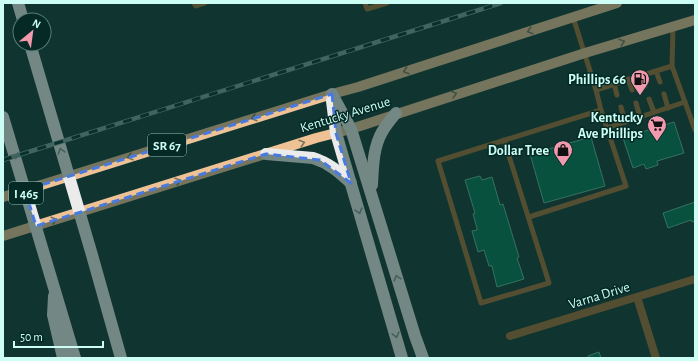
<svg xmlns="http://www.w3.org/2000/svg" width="698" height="361" viewBox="0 0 698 361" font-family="'Alegreya Sans',sans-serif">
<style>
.building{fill:#007353;stroke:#61bb97}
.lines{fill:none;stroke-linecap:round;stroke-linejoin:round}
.service{stroke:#a56e33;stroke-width:5}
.minor{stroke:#a56e33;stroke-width:8}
.primary{stroke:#efc296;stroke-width:10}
.motorway{stroke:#ebebeb;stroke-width:12}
.rail-casing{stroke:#75a19a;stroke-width:4.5}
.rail{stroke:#052a26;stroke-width:3;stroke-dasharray:9;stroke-linecap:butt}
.oneway{stroke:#7a765e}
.oneway2{stroke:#849492}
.marked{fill:none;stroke:#497ae0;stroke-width:3;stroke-dasharray:8 5;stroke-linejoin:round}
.labels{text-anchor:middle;stroke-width:3;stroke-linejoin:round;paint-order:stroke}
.shield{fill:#052a26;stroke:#90beb8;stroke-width:1}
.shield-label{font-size:13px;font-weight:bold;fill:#ccfef6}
.poi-label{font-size:14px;font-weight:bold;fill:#ccfef6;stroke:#052a26;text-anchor:end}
.street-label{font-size:14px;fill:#ccfef6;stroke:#052a26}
</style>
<rect width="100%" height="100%" fill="#103430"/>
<g class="building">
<path d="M674,122L684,153L657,161L658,165L646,169L644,164L633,168L623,138Z"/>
<path d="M591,137L605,186L544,203L530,154Z"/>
<path d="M480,176L482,180L492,177L500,205L503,204L519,257L517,258L524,279L497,287L492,266H489L484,250L478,252L472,231L477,230V228L473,214L475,213L465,180Z"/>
<path d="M695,202V221L692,222L691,220L668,228L663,213Z"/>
<path d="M599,352L601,358H588V356Z"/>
</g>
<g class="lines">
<g class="service">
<path d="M194,3L196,6L205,3"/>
<path d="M365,3L367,9L387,3"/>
<path d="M573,17L596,90L672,66L673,26"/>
<path d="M672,66L695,130"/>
<path d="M656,71L660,82"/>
<path d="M642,75L645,86"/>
<path d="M628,79L632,90"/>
<path d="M614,84L617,95"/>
<path d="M664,94L668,108"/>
<path d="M649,99L654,112"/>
<path d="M636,103L640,117"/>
<path d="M621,107L625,122"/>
<path d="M607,128L685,102"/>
<path d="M504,140L549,283L481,303L438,161L601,110L596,90"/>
<path d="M529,217L626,186L601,110"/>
</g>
<g class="minor">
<path d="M637,297L656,358"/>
<path d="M510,336L695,279"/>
</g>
<g class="primary">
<path d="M3,197L332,94L358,87L617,3"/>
<path d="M3,236L316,138L351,129L585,53L695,20"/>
</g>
<g class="motorway">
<path d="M18,3L23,20"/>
<path d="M30,44L92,255L121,358"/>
<path d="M332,94L351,129L415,336L423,358"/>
<path d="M332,101L336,133L402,358"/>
<path d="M3,117L75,358"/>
<path d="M266,154L313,158C329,163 339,172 351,183"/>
<path d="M372,185C373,167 373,148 382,132C386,125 391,119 396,113"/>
<path d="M54,296L53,315L63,358"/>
</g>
<g class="rail-casing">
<path id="rail" d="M3,160L501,3"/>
</g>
<use href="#rail" class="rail"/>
</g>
<defs><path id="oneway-chevron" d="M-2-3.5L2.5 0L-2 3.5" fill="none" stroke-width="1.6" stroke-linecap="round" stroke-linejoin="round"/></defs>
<g class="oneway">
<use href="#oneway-chevron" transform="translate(530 31) rotate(162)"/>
<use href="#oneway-chevron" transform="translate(622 42) rotate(-17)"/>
<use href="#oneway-chevron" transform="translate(406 71) rotate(162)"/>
<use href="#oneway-chevron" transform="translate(454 94) rotate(-18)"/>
<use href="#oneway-chevron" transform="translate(254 118) rotate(163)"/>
<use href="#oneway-chevron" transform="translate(302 143) rotate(-17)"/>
<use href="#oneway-chevron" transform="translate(130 157) rotate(163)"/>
<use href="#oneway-chevron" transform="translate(178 181) rotate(-17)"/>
<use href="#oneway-chevron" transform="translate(54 220) rotate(-17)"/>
</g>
<g class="oneway2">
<use href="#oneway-chevron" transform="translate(61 151) rotate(-107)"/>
<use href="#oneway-chevron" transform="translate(15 156) rotate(73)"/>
<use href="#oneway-chevron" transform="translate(359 211) rotate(74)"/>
<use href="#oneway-chevron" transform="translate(397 278) rotate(-107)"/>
<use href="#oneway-chevron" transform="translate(396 335) rotate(75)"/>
</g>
<path d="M0 0H698V361H0ZM332,94L336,133L351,183L320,160L266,154L36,226L25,190Z" fill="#103430" fill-opacity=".55" fill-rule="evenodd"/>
<path class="marked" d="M332,94L336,133L351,183L320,160L266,154L36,226L25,190Z"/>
<defs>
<g id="fuel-pin" transform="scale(1)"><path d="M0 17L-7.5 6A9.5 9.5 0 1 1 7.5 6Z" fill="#f29aad" stroke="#052a26"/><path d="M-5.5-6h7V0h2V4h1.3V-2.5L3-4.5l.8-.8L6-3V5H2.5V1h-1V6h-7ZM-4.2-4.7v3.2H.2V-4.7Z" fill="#111"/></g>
<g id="supermarket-pin" transform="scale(1)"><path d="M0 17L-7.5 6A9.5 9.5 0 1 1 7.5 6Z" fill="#f29aad" stroke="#052a26"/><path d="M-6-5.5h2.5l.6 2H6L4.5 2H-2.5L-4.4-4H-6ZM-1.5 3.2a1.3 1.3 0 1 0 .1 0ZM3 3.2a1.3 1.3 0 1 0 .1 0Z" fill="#111"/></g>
<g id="shop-pin" transform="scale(1)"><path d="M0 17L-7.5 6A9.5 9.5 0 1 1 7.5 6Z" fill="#f29aad" stroke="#052a26"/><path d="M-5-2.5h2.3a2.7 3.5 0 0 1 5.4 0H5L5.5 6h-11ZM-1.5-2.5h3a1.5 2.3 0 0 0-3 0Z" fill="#111"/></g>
</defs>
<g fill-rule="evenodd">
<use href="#fuel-pin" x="640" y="79"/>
<use href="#supermarket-pin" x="657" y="125"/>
<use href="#shop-pin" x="563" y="150"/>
</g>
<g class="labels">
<g class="shield">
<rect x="148" y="134" width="38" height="22" rx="3"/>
<rect x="9" y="182" width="34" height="22" rx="3"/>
</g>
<g class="shield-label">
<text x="167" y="150">SR 67</text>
<text x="26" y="198">I 465</text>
</g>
<g class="poi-label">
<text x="626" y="84">Phillips 66</text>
<text x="643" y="122">Kentucky<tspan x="643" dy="16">Ave Phillips</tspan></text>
<text x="549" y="155">Dollar Tree</text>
</g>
<g class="street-label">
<text transform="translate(345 114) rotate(-17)" y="5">Kentucky Avenue</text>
<text transform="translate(599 295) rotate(-17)" y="5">Varna Drive</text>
</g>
</g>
<rect width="698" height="361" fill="none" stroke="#ccfef6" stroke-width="8"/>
<g transform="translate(32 32) rotate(29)"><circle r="19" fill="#052a26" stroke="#557f79"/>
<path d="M0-3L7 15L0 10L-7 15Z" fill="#f29aad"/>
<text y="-6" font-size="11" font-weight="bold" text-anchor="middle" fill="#ccfef6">N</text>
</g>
<path d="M14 341v6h89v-6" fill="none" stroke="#ccfef6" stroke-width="2"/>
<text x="20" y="341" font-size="12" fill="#ccfef6" stroke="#052a26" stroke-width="3" paint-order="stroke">50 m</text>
</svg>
